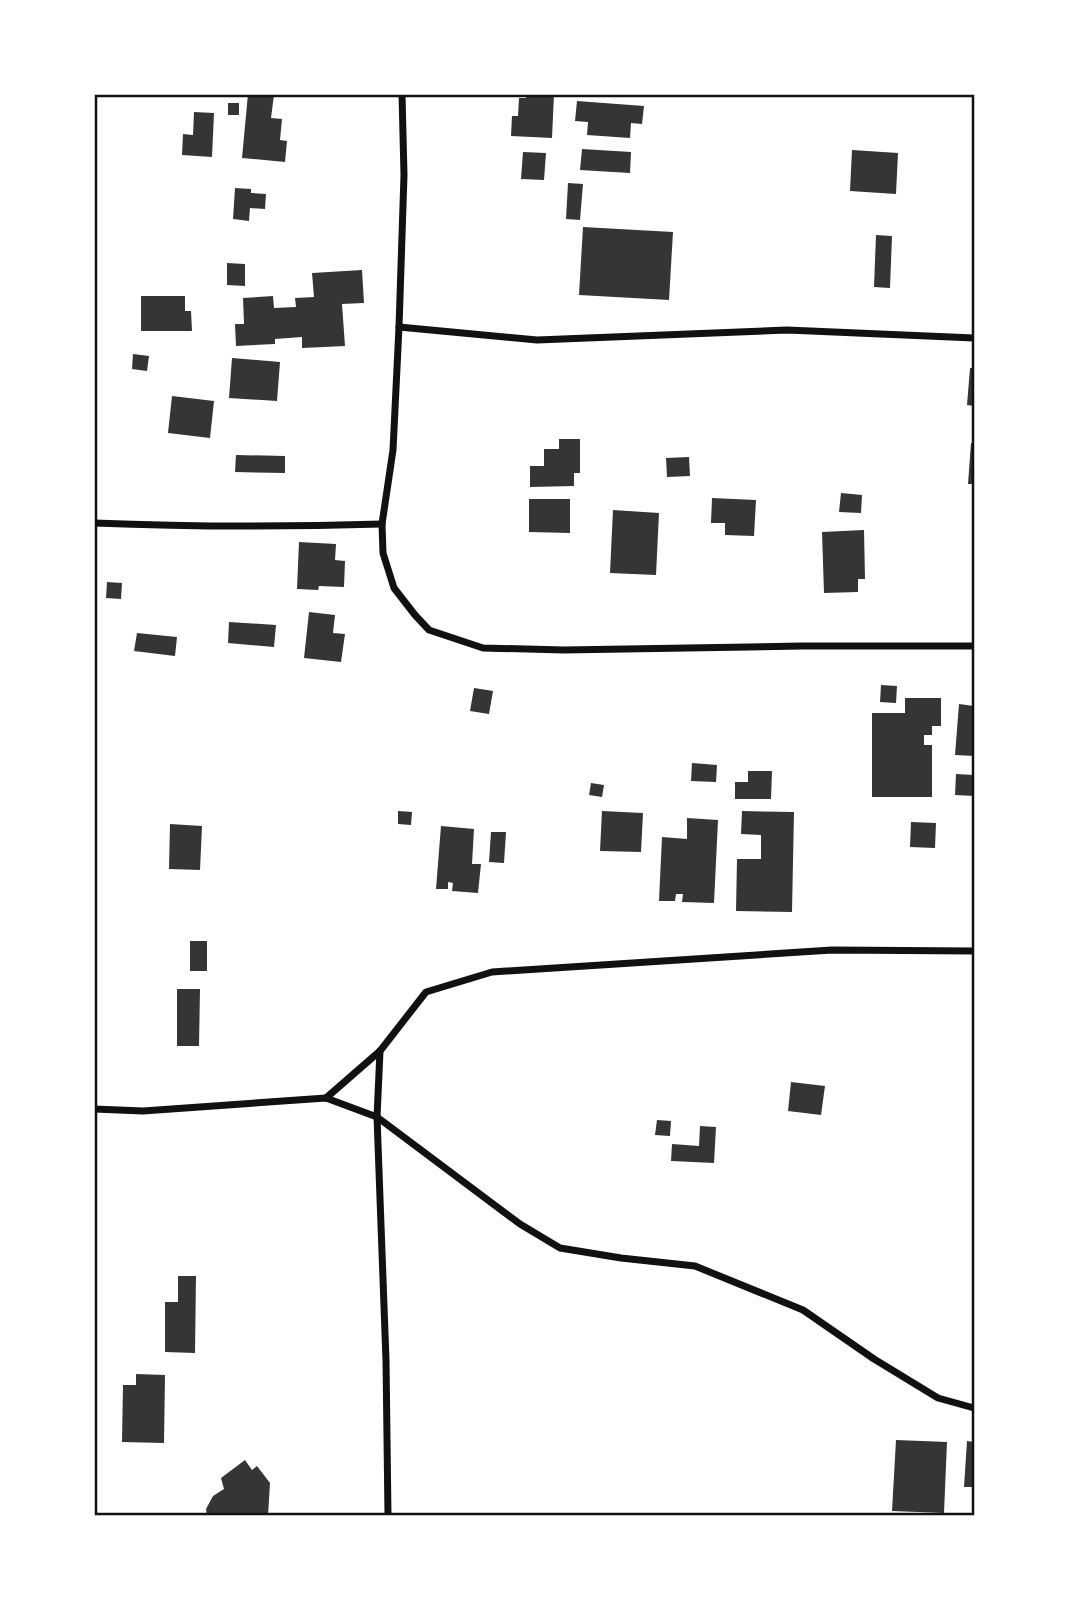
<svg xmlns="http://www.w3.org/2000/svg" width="1069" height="1610" viewBox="0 0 1069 1610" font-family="Ubuntu,sans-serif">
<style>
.building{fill:#353535}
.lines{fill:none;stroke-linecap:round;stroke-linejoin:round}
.minor{stroke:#111;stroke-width:7}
.neatline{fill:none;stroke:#111;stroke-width:2.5}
</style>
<rect width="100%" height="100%" fill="#fff"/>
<g class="building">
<path d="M248,94L274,95L271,118L282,119L280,140L287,141L285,162L242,158Z"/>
<path d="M526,94H554L552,138L511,136L512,116H518L519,98H526Z"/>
<path d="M577,101L644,106L642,124L631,123L630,138L587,135L588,122L575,121Z"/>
<rect x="228" y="103" width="11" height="12"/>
<path d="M194,112L214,113L212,157L182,155L183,134L193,135Z"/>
<path d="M582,149L631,152L630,173L580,170Z"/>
<path d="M852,150L898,153L896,194L850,191Z"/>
<path d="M523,152L546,153L544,180L521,179Z"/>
<path d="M568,183L583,184L580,220L566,219Z"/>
<path d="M235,188L251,189V193L266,194L265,209L250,208L249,221L233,219Z"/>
<path d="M583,227L673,232L669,300L579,295Z"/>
<path d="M876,235L892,236L890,288L874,287Z"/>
<path d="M227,263L245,264V286L227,285Z"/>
<path d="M362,270L364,303L342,304L345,346L302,348V337L275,339V344L236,346L235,324H244L243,298L273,296L274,308L296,307L295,298L314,297L312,273Z"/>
<path d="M141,296H185V311H191L192,331H141Z"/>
<path d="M133,354L149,356L147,371L132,369Z"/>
<path d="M232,358L280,362L277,401L229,398Z"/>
<path d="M970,368H974V406L967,405Z"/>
<path d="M172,396L214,401L210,438L168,433Z"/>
<path d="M559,439H580V473H574V486L530,487V466H544V449H559Z"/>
<path d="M971,443L974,444V484H968Z"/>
<path d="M236,455L285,456V473L235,472Z"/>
<path d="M689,457L690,476L667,477L666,458Z"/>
<path d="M841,493L862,495L861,513L839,512Z"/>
<path d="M712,498L756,500L754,536L725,535V523H711Z"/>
<path d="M529,499H570V533L529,532Z"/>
<path d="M613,510L659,513L656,575L610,573Z"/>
<path d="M864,530L865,579H858V592L824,593L822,532Z"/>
<path d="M299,542L336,544L335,560L345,561L344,587L319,586L318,590L297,589Z"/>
<path d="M107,582L122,583L121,599L106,598Z"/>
<path d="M309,612L335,615L333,633L345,634L341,662L304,658Z"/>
<path d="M229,622L276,625L274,647L228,643Z"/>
<path d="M137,633L177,637L175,656L134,651Z"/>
<path d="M881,685L897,686L896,703L880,702Z"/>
<path d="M474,688L493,691L489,714L470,711Z"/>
<path d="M905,698H941V726H932V735H924V745H932V797H872V713H905Z"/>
<path d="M959,704L974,706V756L955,755Z"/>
<path d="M692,763L717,765L716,782L691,781Z"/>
<path d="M748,771H772L771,799H735V782H748Z"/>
<path d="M956,774L974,775V796L955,795Z"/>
<path d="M591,783L604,785L602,797L589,795Z"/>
<path d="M398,811L412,812L411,825L398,824Z"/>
<path d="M602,811L643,813L641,852L600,851Z"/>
<path d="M742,811L794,812L792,912L736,911L737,859H761V835L741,834Z"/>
<path d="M687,818L718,820L714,903L682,902L683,894H676L675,901H659L662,837L687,839Z"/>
<path d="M911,822L936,823L935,848L910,847Z"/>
<path d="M170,824L202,826L200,870L169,869Z"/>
<path d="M441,826L474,829L472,864H481L478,893L452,891L453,883L448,882V889H436Z"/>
<path d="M491,832H506L504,863L489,862Z"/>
<rect x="190" y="941" width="17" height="30"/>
<path d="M177,989H200L199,1046H177Z"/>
<path d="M791,1082L825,1086L821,1115L788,1111Z"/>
<path d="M657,1120L671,1121L670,1136L655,1135Z"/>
<path d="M700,1126L716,1127L714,1163L671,1161L672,1144L699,1146Z"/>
<path d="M178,1276H196L195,1353L165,1352V1302H178Z"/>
<path d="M136,1374L165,1375L164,1443L122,1442L123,1385H136Z"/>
<path d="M896,1440L947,1442L944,1513L892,1511Z"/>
<path d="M967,1441L974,1442V1487H964Z"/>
<path d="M245,1460L252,1470L257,1466L270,1483L268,1516H207L206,1509L213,1496L224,1489L221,1478Z"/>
</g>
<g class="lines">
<g class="minor">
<path d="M402,94L404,175L399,327L393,450L382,524L383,553L394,588L415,615L429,630L483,648L564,650L802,646H974"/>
<path d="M399,327L537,340L787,330L974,338"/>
<path d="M94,523C191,527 286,527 382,524"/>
<path d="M380,1051L377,1117L386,1360L388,1516"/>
<path d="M326,1098L380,1051L426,992L492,972L832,950L974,951"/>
<path d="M94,1109L143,1111L326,1098L377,1117L520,1224L560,1248L621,1258L695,1266L803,1310L874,1359L938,1398L974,1408"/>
</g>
</g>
<rect width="1069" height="1610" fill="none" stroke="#ffffff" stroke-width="192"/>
<rect x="96" y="96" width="877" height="1418" class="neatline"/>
</svg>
